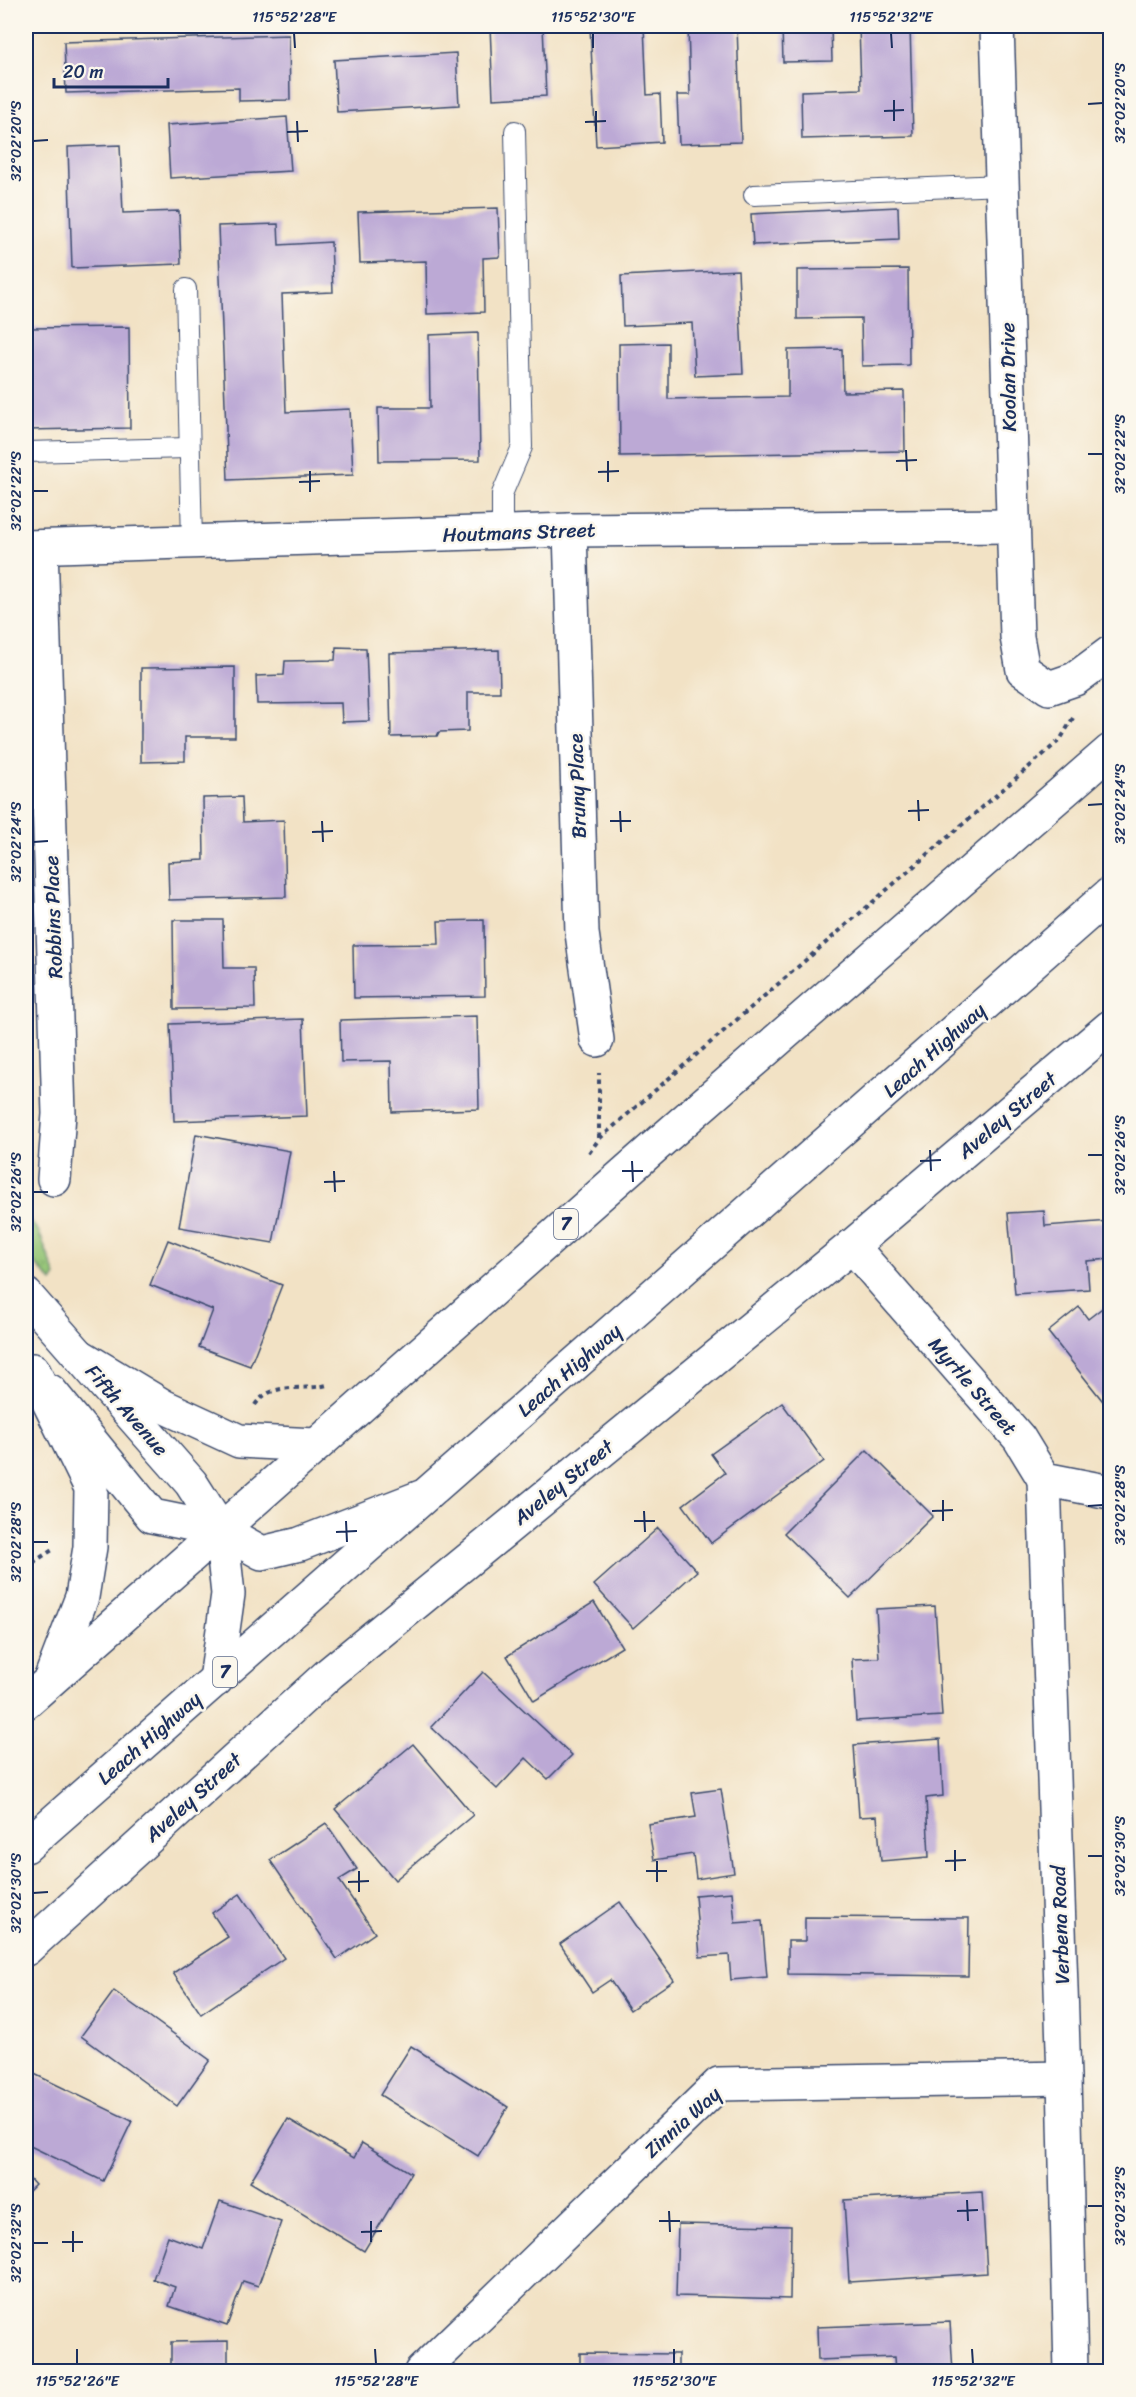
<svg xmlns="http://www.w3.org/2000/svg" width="1136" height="2397" viewBox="0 0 1136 2397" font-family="Sriracha,sans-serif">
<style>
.grass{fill:url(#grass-tufts);stroke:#587a6a;stroke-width:1.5}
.building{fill:#bca9d5}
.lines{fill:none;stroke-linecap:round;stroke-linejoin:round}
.service-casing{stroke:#3b4a6d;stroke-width:22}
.minor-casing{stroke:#3b4a6d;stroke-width:36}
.tertiary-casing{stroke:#3b4a6d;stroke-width:36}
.trunk-casing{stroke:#3b4a6d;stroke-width:36}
.path{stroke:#3b4a6d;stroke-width:4;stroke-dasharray:4.5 4.5;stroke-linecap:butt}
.service{stroke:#fff;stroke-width:20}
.minor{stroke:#fff;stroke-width:33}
.tertiary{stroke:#fff;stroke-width:33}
.trunk{stroke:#fff;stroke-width:33}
.ticks{fill:none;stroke:#1b2f5e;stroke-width:2}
.labels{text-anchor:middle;stroke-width:5;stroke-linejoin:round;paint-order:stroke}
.shield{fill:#fbf7ec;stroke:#5e6b89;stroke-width:1.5}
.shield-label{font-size:18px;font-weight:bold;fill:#1b2f5e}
.street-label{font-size:20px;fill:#1b2f5e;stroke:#fbf7ec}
.neatline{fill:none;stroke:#1b2f5e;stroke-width:2}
.ticks-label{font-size:15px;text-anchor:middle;fill:#1b2f5e}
</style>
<defs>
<pattern id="grass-tufts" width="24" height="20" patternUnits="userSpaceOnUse" patternTransform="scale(1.5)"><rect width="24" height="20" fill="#94c576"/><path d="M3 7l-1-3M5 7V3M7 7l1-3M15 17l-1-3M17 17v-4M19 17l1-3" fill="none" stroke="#78a064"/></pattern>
</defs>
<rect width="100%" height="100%" fill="#fbf7ec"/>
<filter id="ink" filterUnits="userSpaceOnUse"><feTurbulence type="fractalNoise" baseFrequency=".0167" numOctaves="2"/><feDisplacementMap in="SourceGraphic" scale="12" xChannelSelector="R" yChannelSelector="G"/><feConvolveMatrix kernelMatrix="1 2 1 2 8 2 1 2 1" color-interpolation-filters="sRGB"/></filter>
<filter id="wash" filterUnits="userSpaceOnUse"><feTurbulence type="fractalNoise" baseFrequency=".008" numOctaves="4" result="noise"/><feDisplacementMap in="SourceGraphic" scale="24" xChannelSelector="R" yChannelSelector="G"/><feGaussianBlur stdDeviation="1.35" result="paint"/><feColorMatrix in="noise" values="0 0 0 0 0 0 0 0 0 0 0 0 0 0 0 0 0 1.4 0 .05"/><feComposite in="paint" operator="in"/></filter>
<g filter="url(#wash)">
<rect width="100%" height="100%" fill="#f2e2c5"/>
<path class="grass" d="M26,1216L39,1232L56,1276L52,1282L26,1254Z"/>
<g id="blocks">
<g class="building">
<path d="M490,26H543L546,96L493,99Z"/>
<path d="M590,26H644L647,95L660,94L662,142L596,146Z"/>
<path d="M688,26H737L741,142L679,144L677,95H690Z"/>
<path d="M782,26H831L832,61L783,62Z"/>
<path d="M859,26H910L913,136L802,139L801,91L861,89Z"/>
<path d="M289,35L290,100L239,101V88L66,93L64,42Z"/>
<path d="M456,53L459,105L337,112L334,60Z"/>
<path d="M287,117L291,171L170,178L167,125Z"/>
<path d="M120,145L123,213L179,211L181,264L72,268L68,147Z"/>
<path d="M898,207L899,239L753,245L751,214Z"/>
<path d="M498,208L500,257L483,258L484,312L427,314L426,261L360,263L358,212Z"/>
<path d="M278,224L279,245L331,242L333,292L282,294L286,412L350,409L353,475L228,480L218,226Z"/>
<path d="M908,269L909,365L862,366L861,318L797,319V270Z"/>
<path d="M738,270L743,374L695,376L692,323L623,326L621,276Z"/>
<path d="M129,327L130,428L26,430V328Z"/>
<path d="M478,333L480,460L379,461L378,408H430L429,335Z"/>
<path d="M668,343V399L788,397V350L842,349L843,392L904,391L905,451L620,456L619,344Z"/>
<path d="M336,647L366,648L369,721L342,722L341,703L257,704L256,676L284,675L285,661L335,660Z"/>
<path d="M499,650L500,692H468V731L439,732L437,736L391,737L389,653Z"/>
<path d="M235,667V737H185V761L141,762V668Z"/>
<path d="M242,797L243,822L284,820L286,897L169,900L168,862L204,860L203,798Z"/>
<path d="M173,920H223L224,968H254L255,1008L174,1009Z"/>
<path d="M484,920L485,996L354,998L353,945L439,944L438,921Z"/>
<path d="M477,1016L479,1109L392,1112L391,1061L341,1062L340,1020Z"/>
<path d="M303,1019L307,1116L174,1121L170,1024Z"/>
<path d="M196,1134L290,1151L273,1243L179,1227Z"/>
<path d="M1044,1211L1045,1226L1110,1221V1259L1087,1261L1089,1289L1015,1294L1008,1213Z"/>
<path d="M168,1240L282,1285L250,1366L199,1347L213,1310L150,1285Z"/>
<path d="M1110,1302V1410L1048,1332L1079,1307L1088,1319Z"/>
<path d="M782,1403L824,1461L711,1543L683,1505L725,1473L711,1454Z"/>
<path d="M867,1450L933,1516L850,1598L784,1533Z"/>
<path d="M658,1528L697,1571L633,1628L594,1585Z"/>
<path d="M594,1602L622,1647L534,1701L507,1656Z"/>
<path d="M935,1606L942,1716L856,1721L852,1659L879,1658L876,1609Z"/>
<path d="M483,1672L572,1755L548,1779L526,1758L497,1789L431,1727Z"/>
<path d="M940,1739L943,1796L926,1798L929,1857L881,1861L877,1816L859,1817L854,1745Z"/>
<path d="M413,1744L473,1815L395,1880L335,1809Z"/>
<path d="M721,1789L734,1873L696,1879L693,1854L654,1860L648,1824L696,1817L692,1793Z"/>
<path d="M326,1823L357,1869L339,1880L375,1933L337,1959L270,1860Z"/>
<path d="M732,1892L735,1923L762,1921L767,1977L731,1980L729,1955L700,1957L695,1895Z"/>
<path d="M240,1894L284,1958L201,2014L173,1973L228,1937L212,1913Z"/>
<path d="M620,1902L674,1980L630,2010L610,1980L592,1992L560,1944Z"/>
<path d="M805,1917L969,1918L968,1976L788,1974V1941H805Z"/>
<path d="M114,1991L210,2060L177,2106L81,2036Z"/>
<path d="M411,2046L508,2107L478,2156L380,2095Z"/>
<path d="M26,2070L132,2121L103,2181L26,2144Z"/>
<path d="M288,2119L354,2158L362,2143L411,2173L364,2251L250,2182Z"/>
<path d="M26,2175L35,2185L26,2194Z"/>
<path d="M982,2192L987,2273L849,2282L844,2200Z"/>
<path d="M220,2201L281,2222L258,2286L243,2281L227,2326L169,2306L175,2287L153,2279L168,2236L203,2249Z"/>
<path d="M678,2224L791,2226L790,2299L676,2296Z"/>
<path d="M950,2322L953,2372H895L894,2357L818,2360L817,2327Z"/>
<path d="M228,2341V2372H171V2342Z"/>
<path d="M580,2353L678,2354V2372H580Z"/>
</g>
</g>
</g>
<g filter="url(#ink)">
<use href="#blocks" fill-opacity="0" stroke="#3b4a6d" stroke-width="1.5"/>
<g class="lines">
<g class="service-casing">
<g id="service">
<path d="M754,195L1003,185"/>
<path d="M186,289L192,542"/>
<path d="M26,452L189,448"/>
<path d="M502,533V494L522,447L515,131"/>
</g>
</g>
<g class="minor-casing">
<g id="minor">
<path d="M997,26L1017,637L1023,670L1049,688L1075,679L1110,653"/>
<path d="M570,530L582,933L597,1040"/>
<path d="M26,547L570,530L1012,526"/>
<path d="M41,547L59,1114L54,1179"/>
<path d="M852,1246L1019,1438L1044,1479L1110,1492"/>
<path d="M1044,1479L1064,2078L1071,2372"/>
<path d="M26,1949L330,1673L852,1246L1110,1027"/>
<path d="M421,2372L719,2084L1064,2078"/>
</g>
</g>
<g class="tertiary-casing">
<g id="tertiary">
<path d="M26,1295L191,1483L221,1530L228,1594L216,1680"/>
<path d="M50,1391L152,1516L221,1530L262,1553L300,1544L421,1497"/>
</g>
</g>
<g class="trunk-casing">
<g id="trunk">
<path d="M80,1356L163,1406L239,1441L315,1445"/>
<path d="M33,1370L91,1488L90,1547L82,1597L52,1675"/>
<path d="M26,1702L653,1148L1110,751"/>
<path d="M26,1846L1110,894"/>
</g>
</g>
<g class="path">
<path d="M599,1138V1073"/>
<path d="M589,1153L599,1139L1060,740L1073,718"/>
<path d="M255,1405C272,1380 302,1392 327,1385"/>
<path d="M26,1608L35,1561L54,1549"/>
</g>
<use href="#service" class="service"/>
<use href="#minor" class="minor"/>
<use href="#tertiary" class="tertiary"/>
<use href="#trunk" class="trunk"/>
</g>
</g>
<path class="ticks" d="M294,33L295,48M593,33V48M891,33L892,48M894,100V121M1088,104L1103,103M596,111V132M884,111L904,110M297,121L298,142M585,122L606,121M287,132L308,131M33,141L48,140M906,450L907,471M1088,454H1103M608,461V482M896,461L917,460M310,471V492M598,472L619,471M299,482L320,481M33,491H48M918,800L919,821M1088,805L1103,804M620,811L621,832M908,811L929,810M322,821L323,842M610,821H631M312,832L333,831M33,842L48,841M930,1150L931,1171M1088,1155H1103M632,1161L633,1182M920,1161L941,1160M334,1171L335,1192M622,1171H643M324,1182L345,1181M33,1192H48M943,1500V1521M1088,1506L1103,1505M644,1511L645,1532M932,1511L953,1510M346,1521L347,1542M634,1521H655M336,1532L357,1531M33,1542H48M955,1850V1871M1088,1856H1103M657,1861V1882M945,1861L966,1860M359,1871V1892M646,1871H667M348,1882L369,1881M33,1893L48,1892M967,2200L968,2221M1088,2206H1103M669,2211L670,2232M957,2211L978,2210M371,2221V2242M659,2221H680M73,2231V2252M361,2232L382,2231M62,2242H83M33,2243H48M77,2349V2364M375,2349L376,2364M674,2349V2364M972,2349L973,2364"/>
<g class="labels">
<g class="shield">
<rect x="554" y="1209" width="24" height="30" rx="4.5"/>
<rect x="213" y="1657" width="24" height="30" rx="4.5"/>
</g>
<g class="shield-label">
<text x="566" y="1230">7</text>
<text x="225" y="1678">7</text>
</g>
<g class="street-label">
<text transform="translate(1008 377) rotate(-91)" y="7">Koolan Drive</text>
<text transform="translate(519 532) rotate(-2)" y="7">Houtmans Street</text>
<text transform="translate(577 786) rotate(-92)" y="7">Bruny Place</text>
<text transform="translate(53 917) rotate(-92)" y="7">Robbins Place</text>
<text transform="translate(934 1050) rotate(-42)" y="7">Leach Highway</text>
<text transform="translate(1007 1115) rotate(-40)" y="7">Aveley Street</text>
<text transform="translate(569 1370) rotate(-41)" y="7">Leach Highway</text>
<text transform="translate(973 1386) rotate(49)" y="7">Myrtle Street</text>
<text transform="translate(127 1410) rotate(49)" y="7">Fifth Avenue</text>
<text transform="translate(563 1482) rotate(-39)" y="7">Aveley Street</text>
<text transform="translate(149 1738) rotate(-41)" y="7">Leach Highway</text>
<text transform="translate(193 1797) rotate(-42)" y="7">Aveley Street</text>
<text transform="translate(1060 1925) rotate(-92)" y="7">Verbena Road</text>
<text transform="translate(682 2122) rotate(-42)" y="7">Zinnia Way</text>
</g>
</g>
<rect width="1136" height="2397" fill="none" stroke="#fbf7ec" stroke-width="66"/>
<path d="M54 78v9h114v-9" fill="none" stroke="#1b2f5e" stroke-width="3"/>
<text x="63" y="78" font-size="18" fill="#1b2f5e" stroke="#fbf7ec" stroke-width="4.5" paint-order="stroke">20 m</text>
<rect x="33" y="33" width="1070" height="2331" class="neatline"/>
<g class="ticks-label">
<text x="294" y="22">115°52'28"E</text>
<text x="593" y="22">115°52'30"E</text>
<text x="891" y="22">115°52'32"E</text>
<text transform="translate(1120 103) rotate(-90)" y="5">32°02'20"S</text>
<text transform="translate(16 141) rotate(-90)" y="5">32°02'20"S</text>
<text transform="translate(1120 454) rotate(-90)" y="5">32°02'22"S</text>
<text transform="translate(16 491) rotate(-90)" y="5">32°02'22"S</text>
<text transform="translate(1120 804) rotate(-90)" y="5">32°02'24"S</text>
<text transform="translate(16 842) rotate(-90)" y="5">32°02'24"S</text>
<text transform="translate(1120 1155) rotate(-90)" y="5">32°02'26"S</text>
<text transform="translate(16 1192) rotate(-90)" y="5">32°02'26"S</text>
<text transform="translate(1120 1505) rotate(-90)" y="5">32°02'28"S</text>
<text transform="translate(16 1542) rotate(-90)" y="5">32°02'28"S</text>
<text transform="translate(1120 1856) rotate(-90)" y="5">32°02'30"S</text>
<text transform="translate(16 1893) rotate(-90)" y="5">32°02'30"S</text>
<text transform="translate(1120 2206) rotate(-90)" y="5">32°02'32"S</text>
<text transform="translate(16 2243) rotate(-90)" y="5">32°02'32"S</text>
<text x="77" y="2386">115°52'26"E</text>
<text x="376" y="2386">115°52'28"E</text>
<text x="674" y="2386">115°52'30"E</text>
<text x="973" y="2386">115°52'32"E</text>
</g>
</svg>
